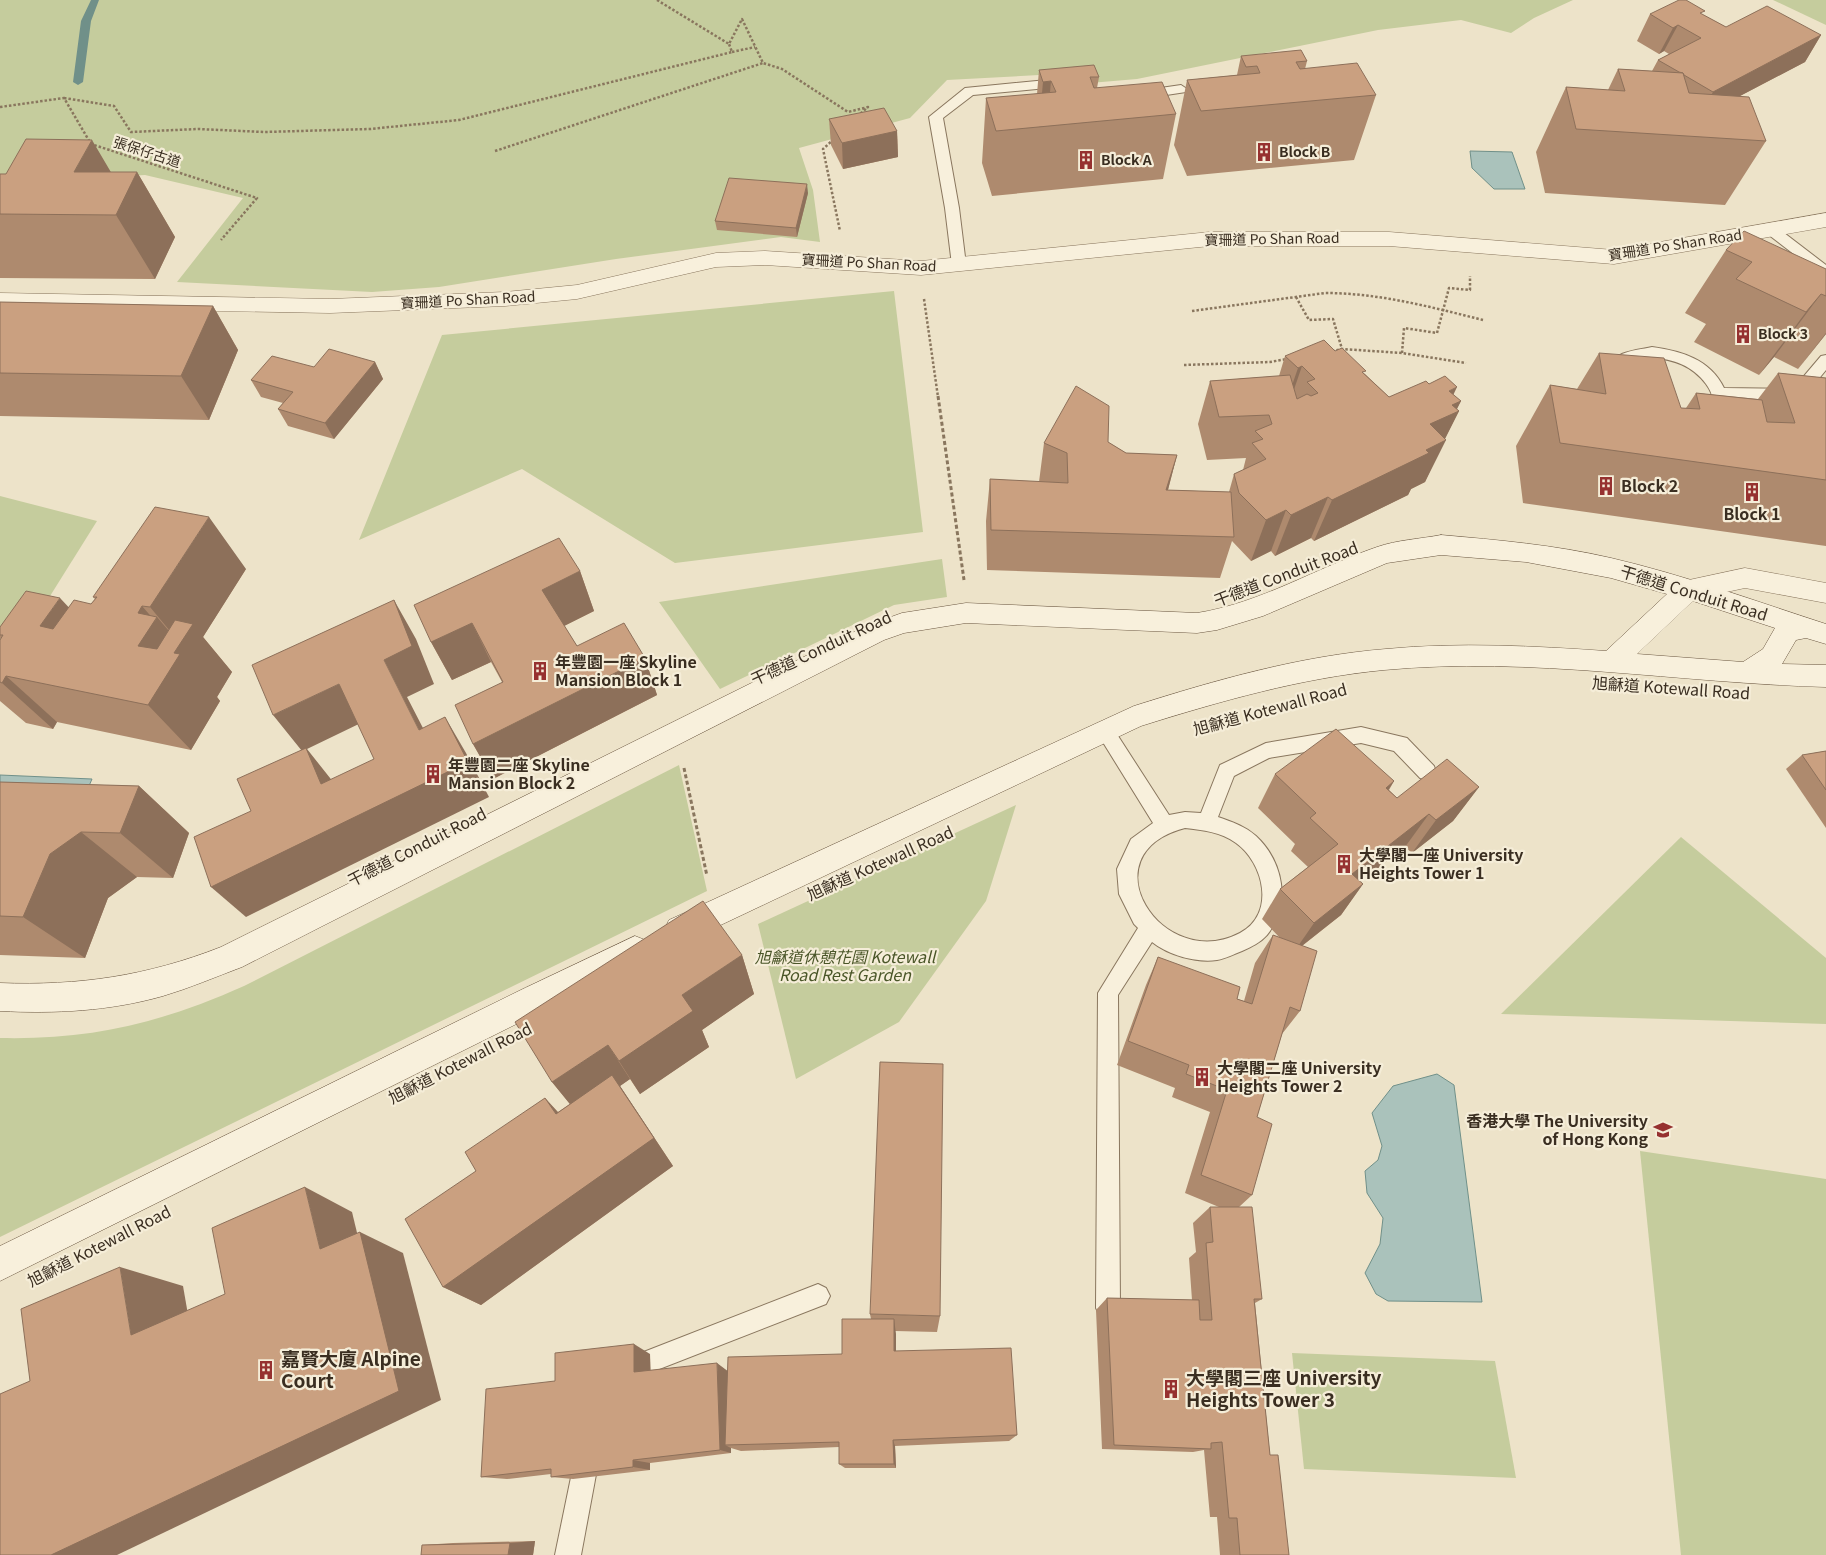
<svg xmlns="http://www.w3.org/2000/svg" width="1826" height="1555" viewBox="0 0 1826 1555" font-family="Georgia,'Noto Sans TC',serif">
<style>
.green{fill:#c5cc9d}
.water{fill:#aac2bb;stroke:#709089}
.lines{fill:none;stroke-linecap:round;stroke-linejoin:round}
.stream{fill:#709089;fill-rule:evenodd}
.lane-casing{stroke:#89765e;stroke-width:2}
.street-casing{stroke:#89765e;stroke-width:1}
.secondary-casing{stroke:#6b5741;stroke-width:1}
.path-far1{stroke:#89765e;stroke-width:2.5;stroke-dasharray:2.5 2;stroke-linecap:butt}
.path{stroke:#89765e;stroke-width:3;stroke-dasharray:4 2.5;stroke-linecap:butt}
.lane{fill:#f8f0dc;fill-rule:evenodd}
.street{fill:#f8f0dc;fill-rule:evenodd}
.secondary{fill:#f8f0dc;fill-rule:evenodd}
.wall{fill:#ae8a6e}
.shaded-wall{fill:#8d705a}
.building{fill:#caa080;stroke:#8d705a}
.labels{text-anchor:middle;stroke-width:4.5;stroke-linejoin:round;paint-order:stroke}
.far-street-label{font-size:14px;fill:#3a2e21;stroke:#f5edd8}
.far-poi-label{font-size:14px;font-weight:bold;fill:#3a2e21;stroke:#f5edd8;text-anchor:start}
.poi-label{font-size:16px;font-weight:bold;fill:#3a2e21;stroke:#f5edd8;text-anchor:start}
.street-label{font-size:16px;fill:#3a2e21;stroke:#f5edd8}
.park-label{font-size:16px;font-style:italic;fill:#4a5628;stroke:#f5edd8}
.near-poi-label{font-size:19px;font-weight:bold;fill:#3a2e21;stroke:#f5edd8;text-anchor:start}
</style>
<rect width="100%" height="100%" fill="#ede3c9"/>
<g class="green">
<path d="M0,0H1573L1534,18L1511,33L1461,20L1378,30L1137,79L1090,83L1039,75L947,80L910,118L799,148L813,190L820,242L781,237L616,259L439,287L372,292L177,282L243,198L145,175L39,181L0,211Z"/>
<path d="M1773,0H1826V25Z"/>
<path d="M894,291L923,532L675,563L522,469L359,540L442,335Z"/>
<path d="M0,496L97,521L0,676Z"/>
<path d="M942,559L947,597L894,605L720,689L659,602Z"/>
<path d="M679,765L707,891L0,1237V1038C91,1040 161,1023 244,986Z"/>
<path d="M1016,805L986,901L899,1022L796,1079L758,924Z"/>
<path d="M1681,837L1826,958V1024L1501,1014Z"/>
<path d="M1640,1151L1826,1179V1555H1681Z"/>
<path d="M1292,1353L1495,1361L1516,1478L1304,1469Z"/>
</g>
<g class="water">
<path d="M1470,151L1512,152L1525,189H1494L1472,168Z"/>
<path d="M0,775L92,779L75,818L0,815Z"/>
<path d="M1437,1074L1454,1085L1482,1302L1388,1301L1376,1294L1365,1273L1380,1244L1383,1218L1367,1193L1365,1171L1378,1160L1382,1146L1372,1113L1393,1086Z"/>
</g>
<g class="lines">
<path class="stream" d="M91,0H99L91,21L83,82L78,85L73,82L81,21Z"/>
<g class="lane-casing">
<g id="lane">
<path d="M1047,80L1068,85L1069,88L1063,92L1047,88L973,95L943,118L959,208L966,265L964,268H954L952,265L945,208L929,117L965,88Z"/>
<path d="M1181,85L1187,89L1186,92L1140,99L1134,95L1140,91Z"/>
<path d="M1770,224L1775,226L1826,265V277L1821,275L1765,232L1763,229L1765,226Z"/>
<path d="M1652,347C1681,351 1710,359 1724,388L1793,389L1821,356L1826,355V370L1802,399L1797,401L1728,399C1729,411 1721,421 1710,425C1698,430 1685,434 1672,432C1645,428 1602,407 1606,374C1607,366 1614,358 1622,354C1631,350 1643,349 1652,347ZM1652,357C1674,360 1692,365 1706,384C1726,411 1695,424 1671,420C1655,417 1642,409 1631,398C1627,394 1621,388 1620,382C1619,379 1621,374 1621,371L1631,362Z"/>
<path d="M1105,723L1111,725L1169,815L1185,812L1201,813L1220,765L1266,743L1361,727L1407,738L1434,766L1436,772L1434,778L1427,780L1420,778L1394,751L1361,743L1269,758L1234,776L1218,817C1232,822 1245,826 1256,836C1283,861 1292,905 1267,935C1260,943 1251,947 1242,951C1234,954 1225,959 1217,960C1196,963 1168,955 1152,942L1118,995L1120,1308L1116,1316L1108,1320L1100,1316L1096,1308L1098,993L1138,928L1134,924L1119,894L1117,869L1131,839L1153,823L1096,731L1099,725ZM1185,828C1203,830 1221,832 1236,843C1264,863 1276,914 1240,933C1162,974 1085,854 1185,828Z"/>
<path d="M818,1284L826,1288L830,1296L826,1304L626,1382L618,1378L614,1370L618,1362Z"/>
<path d="M588,1441L597,1444L600,1453L581,1555H555L576,1453L579,1444Z"/>
</g>
</g>
<g class="street-casing">
<g id="street">
<path d="M1826,213V227L1614,264L1389,246H1210L921,275L765,265L716,267L577,299L505,306L330,313L0,307V293L330,299L505,292L577,285L716,253L765,251L921,261L1210,232H1389L1614,250Z"/>
<path d="M1745,568L1826,583V603L1745,588L1689,600L1680,597L1676,590L1680,583L1689,580Z"/>
</g>
</g>
<g class="secondary-casing">
<g id="secondary">
<path d="M1441,535C1498,540 1555,545 1611,558C1684,575 1755,601 1826,624V644L1806,638L1796,640L1782,664L1826,665V687C1679,683 1531,656 1384,670C1301,678 1221,701 1141,726L689,940L679,944L669,940L664,930L669,920L1134,706C1216,680 1300,656 1386,649C1459,642 1533,646 1606,651L1667,594L1611,578L1526,562L1441,555L1387,563L1263,616L1217,630L1197,633L966,623L904,633L884,640L242,967C215,977 190,988 163,996C110,1011 55,1014 0,1011V983C79,986 147,976 221,947L866,626L902,613L966,603L1197,613C1261,603 1316,568 1377,547C1397,540 1420,539 1441,535ZM1693,601L1775,628L1763,649L1743,662L1637,654Z"/>
<path d="M635,936L645,940L650,950L645,960L0,1281V1246L525,988Z"/>
</g>
</g>
<g class="path-far1">
<path d="M657,0L729,44L742,19L763,63L782,69L848,112L868,107L860,114"/>
<path d="M732,52L755,47"/>
<path d="M64,98L114,106L131,132L198,129L264,132L370,129L459,120L732,52L729,44"/>
<path d="M0,107L64,98L91,144L257,198L221,240"/>
<path d="M834,139L823,149L840,231"/>
<path d="M495,151L763,63"/>
<path d="M1296,297L1309,320L1333,319L1342,349"/>
<path d="M924,299L938,397"/>
<path d="M1192,311L1325,293C1379,293 1431,307 1483,320"/>
<path d="M1332,351L1342,349L1402,353L1466,363"/>
<path d="M1402,353L1404,328L1437,333L1449,288L1470,290V276"/>
<path d="M1184,365L1270,362L1287,359"/>
</g>
<g class="path">
<path d="M938,396L964,580"/>
<path d="M684,768L707,876"/>
</g>
<use href="#lane" class="lane"/>
<use href="#street" class="street"/>
<use href="#secondary" class="secondary"/>
</g>
<g class="wall">
<path d="M1650,14L1703,15L1726,27L1821,35L1805,62L1740,96L1766,141L1725,205L1545,193L1536,152L1566,87L1608,90L1618,69L1652,71L1658,60L1669,54L1664,51L1659,54L1637,41Z"/>
<path d="M1241,56L1307,61L1305,69L1376,95L1354,160L1187,176L1174,145L1187,80L1237,75Z"/>
<path d="M1039,70L1099,77L1097,88L1176,114L1163,179L992,196L982,163L986,98L1037,94Z"/>
<path d="M829,119L897,131L898,157L843,169L831,145Z"/>
<path d="M111,172H137L175,237L155,279L0,278V174Z"/>
<path d="M808,193L797,237L717,230L715,221Z"/>
<path d="M1726,250L1826,269V334L1798,369L1774,357L1759,375L1694,342L1706,324L1685,313Z"/>
<path d="M0,302L213,306L238,350L209,420L0,416Z"/>
<path d="M1335,351L1365,374L1389,397L1429,384L1453,395L1461,401L1456,409L1459,411L1445,438L1425,482L1411,489L1408,495L1314,541L1311,538L1275,556L1271,551L1251,561L1232,541L1220,578L987,570L986,521L990,479L1039,482L1044,443L1108,442L1126,453L1177,455L1168,490L1229,492L1234,474L1243,470L1246,458L1207,460L1198,424L1210,381L1279,376L1285,356Z"/>
<path d="M1599,353L1681,408H1686L1696,393L1758,399L1778,373L1826,378V546L1523,503L1516,446L1550,385L1577,389Z"/>
<path d="M375,362L383,379L334,439L288,426L278,409L283,403L261,397L251,380L314,367Z"/>
<path d="M246,569L203,637L232,672L217,697L220,701L191,750L57,722L53,729L26,723L0,701V640L1,639L0,638V627L69,607L91,604L95,599L93,597Z"/>
<path d="M580,571L594,611L564,626L577,646L645,658L657,695L493,779L473,744L502,682L491,662L452,680L431,642Z"/>
<path d="M1826,751V828L1786,769L1802,755Z"/>
<path d="M1275,774L1394,781L1389,790L1397,798L1479,787L1453,821L1412,853L1405,847L1360,882L1363,884L1341,915L1302,946L1300,1011L1282,1034L1257,1117L1252,1195L1239,1207L1262,1299L1255,1303L1270,1455L1289,1555H1220L1217,1517H1210L1204,1450L1193,1452L1102,1449L1096,1310L1107,1298L1192,1300L1189,1258L1196,1252L1193,1223L1210,1207H1219L1185,1193L1210,1112L1172,1097L1175,1088L1117,1065L1146,985L1158,957L1237,999L1244,1001L1255,963L1273,935L1280,938L1262,919L1280,889L1308,867L1291,851L1295,844L1258,808Z"/>
<path d="M0,782L139,786L189,833L173,878L137,877L108,898L85,958L0,955Z"/>
<path d="M742,955L754,994L702,1030L709,1047L640,1094L630,1079L620,1086L673,1166L481,1305L443,1287L476,1171L545,1098L558,1112L570,1104L552,1082Z"/>
<path d="M870,1314L940,1316L937,1332L895,1331L896,1351L1017,1435L1009,1441L895,1446L896,1468H845L839,1464V1447L741,1451L731,1448V1453L650,1463V1470L573,1479L551,1477V1474L507,1479L481,1477L555,1381L650,1354V1370L728,1371L842,1354L871,1319Z"/>
<path d="M535,1541L533,1555H421L422,1545L453,1543Z"/>
</g>
<g class="shaded-wall">
<path d="M1678,25L1664,51L1659,54L1673,28Z"/>
<path d="M1821,35L1805,62L1698,118L1713,92Z"/>
<path d="M1051,81L1047,126L1039,127L1043,82Z"/>
<path d="M897,131L898,157L843,169L842,143Z"/>
<path d="M92,140L125,196L137,172L175,237L155,279L116,215L74,172Z"/>
<path d="M807,184L808,193L797,237L796,228Z"/>
<path d="M1821,294L1774,357L1759,375L1806,312Z"/>
<path d="M213,306L238,350L209,420L181,376Z"/>
<path d="M1826,333V334L1798,369Z"/>
<path d="M375,362L383,379L334,439L325,423Z"/>
<path d="M1302,366L1287,410L1283,412L1298,368Z"/>
<path d="M1457,387L1442,419L1452,405L1461,401L1455,413L1459,411L1444,441L1446,440L1425,482L1411,489L1408,495L1314,541L1332,500L1449,391Z"/>
<path d="M1177,455L1166,497V490Z"/>
<path d="M1328,497L1311,538L1275,556L1291,515Z"/>
<path d="M1286,510L1271,551L1251,561L1266,520Z"/>
<path d="M209,517L246,569L203,637L232,672L217,697L220,701L191,750L148,705L138,646V613L142,606L155,621L157,617L180,644V643L150,607Z"/>
<path d="M580,571L594,611L558,629L542,590Z"/>
<path d="M60,598L106,647L40,626Z"/>
<path d="M394,600L416,639L434,684L407,697L442,765L419,730L384,660Z"/>
<path d="M472,623L491,662L452,680L431,642Z"/>
<path d="M645,658L657,695L493,779L473,744Z"/>
<path d="M6,676L57,722L53,729L2,683Z"/>
<path d="M339,684L365,721L307,749L334,783L321,784L302,751L273,715Z"/>
<path d="M445,717L466,753L489,797L246,917L211,887Z"/>
<path d="M1394,781L1372,815L1386,788Z"/>
<path d="M139,786L189,833L173,878L120,833Z"/>
<path d="M1479,787L1453,821L1412,853L1436,820Z"/>
<path d="M1429,814L1405,847L1331,905L1352,874Z"/>
<path d="M81,832L137,877L108,898L85,958L23,917L50,854Z"/>
<path d="M1363,884L1341,915L1294,952L1314,923Z"/>
<path d="M742,955L754,994L702,1030L709,1047L640,1094L619,1061L682,995Z"/>
<path d="M608,1045L630,1079L620,1086L673,1166L481,1305L443,1287L578,1114L552,1082Z"/>
<path d="M545,1098L572,1128L556,1114Z"/>
<path d="M305,1187L352,1212L366,1270L320,1249Z"/>
<path d="M360,1232L403,1253L441,1400L117,1555H51Z"/>
<path d="M120,1267L183,1286L194,1349L131,1335Z"/>
<path d="M894,1319L896,1334V1364L894,1351Z"/>
<path d="M634,1344L650,1354L651,1380L634,1372Z"/>
<path d="M717,1363L729,1372L725,1445L731,1448V1453L720,1450Z"/>
<path d="M893,1440L895,1446L896,1468L894,1464Z"/>
<path d="M633,1460L650,1463V1470L633,1467Z"/>
<path d="M535,1541L533,1555H508L510,1543Z"/>
</g>
<g class="building">
<path d="M1679,0H1686L1705,11L1700,13L1726,27L1767,6L1821,35L1713,92L1684,75L1683,73L1679,72L1658,60L1701,38L1678,25L1673,28L1650,14Z"/>
<path d="M1301,50L1307,61L1296,62L1300,69L1357,63L1376,95L1201,111L1187,80L1260,73L1257,66L1246,67L1241,56Z"/>
<path d="M1094,65L1099,77H1090L1094,88L1162,82L1176,114L996,131L986,98L1056,92L1051,81L1043,82L1039,70Z"/>
<path d="M1618,69L1683,73L1689,93L1749,97L1766,141L1576,129L1566,87L1625,91Z"/>
<path d="M884,108L897,131L842,143L829,119Z"/>
<path d="M26,139L92,140L74,172H137L116,215L0,214V174H6Z"/>
<path d="M729,178L807,184L796,228L715,221Z"/>
<path d="M1744,231L1826,269V296L1821,294L1806,312L1736,279L1752,262L1726,250Z"/>
<path d="M0,302L213,306L181,376L0,373Z"/>
<path d="M1324,340L1335,351L1342,348L1366,371L1362,372L1389,397L1426,381L1429,384L1445,376L1457,387L1449,391L1461,401L1452,405L1459,411L1430,424L1446,440L1426,450L1429,453L1332,500L1328,497L1291,515L1286,510L1266,520L1239,493L1234,474L1266,459L1252,443L1263,439L1255,431L1272,424L1269,415L1219,417L1210,381L1290,375L1297,399L1307,394L1311,396L1318,393L1307,382L1315,379L1302,366L1298,368L1285,356Z"/>
<path d="M329,349L375,362L325,423L278,409L293,392L251,380L272,356L314,367Z"/>
<path d="M1599,353L1664,358L1681,408L1700,409L1696,393L1762,400L1767,422L1795,423L1778,373L1826,378V480L1560,443L1550,385L1606,394Z"/>
<path d="M1076,386L1109,406L1108,442L1126,453L1177,455L1166,490L1231,492L1234,537L991,530L990,479L1068,483L1067,453L1044,443Z"/>
<path d="M155,507L209,517L150,607L142,606L138,613L157,617L138,646L157,649L175,620L193,624L174,653L180,654L148,705L6,676L2,683L0,682V640L3,635H0V627L26,591L60,598L40,626L53,629L74,600L91,604L97,597H93Z"/>
<path d="M559,538L580,571L542,590L577,646L624,623L645,658L473,744L455,705L503,682L472,623L431,642L414,605Z"/>
<path d="M394,600L412,646L384,660L419,730L445,717L468,762L211,887L194,837L251,811L237,779L306,748L321,784L374,759L339,684L273,715L252,665Z"/>
<path d="M1336,729L1394,781L1386,788L1397,798L1447,759L1479,787L1436,820L1429,814L1352,874L1363,884L1314,923L1280,889L1338,844L1310,818L1316,813L1275,774Z"/>
<path d="M1826,751V790L1802,755Z"/>
<path d="M0,782L139,786L120,833L81,832L50,854L23,917L0,916Z"/>
<path d="M703,901L742,955L682,995L693,1011L619,1061L608,1045L552,1082L515,1022Z"/>
<path d="M1273,935L1317,951L1300,1011L1290,1007L1257,1117L1272,1124L1252,1195L1201,1175L1227,1090L1186,1074L1189,1065L1128,1041L1158,957L1240,987L1237,999L1252,1004Z"/>
<path d="M880,1062L943,1064L940,1316L870,1314Z"/>
<path d="M612,1075L654,1138L443,1287L405,1219L476,1171L465,1152L545,1098L556,1114Z"/>
<path d="M305,1187L320,1249L360,1232L399,1391L51,1555H0V1394L30,1381L21,1309L120,1267L131,1335L225,1294L212,1228Z"/>
<path d="M1210,1207H1252L1262,1299H1254L1270,1455H1278L1289,1555H1240L1237,1518H1229L1222,1442L1211,1443V1449L1114,1445L1107,1298L1199,1300L1200,1320H1212L1206,1243L1213,1242Z"/>
<path d="M842,1319H894V1351L1011,1348L1017,1435L893,1440L894,1464H839V1442L725,1445L728,1357L842,1354Z"/>
<path d="M634,1344V1372L717,1363L720,1450L633,1460V1467L551,1477V1469L481,1477L486,1389L555,1381V1353Z"/>
<path d="M510,1543L508,1555H421L422,1545Z"/>
</g>
<defs>
<g id="building-bare" transform="scale(1.5)"><path d="M-4-6H4V6H1V3H-1V6H-4ZM-2.5-4.3h1.7v1.8h-1.7ZM.8-4.3h1.7v1.8H.8ZM-2.5-1h1.7V.8h-1.7ZM.8-1h1.7V.8H.8Z" fill="#963130" stroke="#f5edd8" stroke-width="2.5" paint-order="stroke"/></g>
<g id="university-bare" transform="scale(1.5)"><path d="M0-5L7-2L0 1L-7-2ZM-4 1L0 2.5L4 1V4Q0 6-4 4Z" fill="#963130" stroke="#f5edd8" stroke-width="2.5" paint-order="stroke"/></g>
</defs>
<g fill-rule="evenodd">
<use href="#building-bare" x="1264" y="152"/>
<use href="#building-bare" x="1086" y="160"/>
<use href="#building-bare" x="1743" y="334"/>
<use href="#building-bare" x="1606" y="486"/>
<use href="#building-bare" x="1752" y="492"/>
<use href="#building-bare" x="540" y="671"/>
<use href="#building-bare" x="433" y="774"/>
<use href="#building-bare" x="1344" y="864"/>
<use href="#building-bare" x="1202" y="1077"/>
<use href="#university-bare" x="1663" y="1130"/>
<use href="#building-bare" x="266" y="1370"/>
<use href="#building-bare" x="1171" y="1389"/>
</g>
<g class="labels">
<g class="far-street-label">
<text transform="translate(147 152) rotate(18)" y="5">張保仔古道</text>
<text transform="translate(1272 239) rotate(-1)" y="5">寶珊道 Po Shan Road</text>
<text transform="translate(1675 245) rotate(-9)" y="5">寶珊道 Po Shan Road</text>
<text transform="translate(869 263) rotate(3)" y="5">寶珊道 Po Shan Road</text>
<text transform="translate(468 300) rotate(-3)" y="5">寶珊道 Po Shan Road</text>
</g>
<g class="far-poi-label">
<text x="1279" y="157">Block B</text>
<text x="1101" y="165">Block A</text>
<text x="1758" y="339">Block 3</text>
</g>
<g class="poi-label">
<text x="1621" y="492">Block 2</text>
<text x="1752" y="520" text-anchor="middle">Block 1</text>
<text x="555" y="668">年豐園一座 Skyline<tspan x="555" dy="18">Mansion Block 1</tspan></text>
<text x="448" y="771">年豐園二座 Skyline<tspan x="448" dy="18">Mansion Block 2</tspan></text>
<text x="1359" y="861">大學閣一座 University<tspan x="1359" dy="18">Heights Tower 1</tspan></text>
<text x="1217" y="1074">大學閣二座 University<tspan x="1217" dy="18">Heights Tower 2</tspan></text>
<text x="1648" y="1127" text-anchor="end">香港大學 The University<tspan x="1648" dy="18">of Hong Kong</tspan></text>
</g>
<g class="street-label">
<text transform="translate(1286 574) rotate(-21)" y="6">干德道 Conduit Road</text>
<text transform="translate(1694 593) rotate(17)" y="6">干德道 Conduit Road</text>
<text transform="translate(821 648) rotate(-25)" y="6">干德道 Conduit Road</text>
<text transform="translate(1671 688) rotate(4)" y="6">旭龢道 Kotewall Road</text>
<text transform="translate(1270 709) rotate(-15)" y="6">旭龢道 Kotewall Road</text>
<text transform="translate(417 847) rotate(-27)" y="6">干德道 Conduit Road</text>
<text transform="translate(880 863) rotate(-24)" y="6">旭龢道 Kotewall Road</text>
<text transform="translate(460 1063) rotate(-27)" y="6">旭龢道 Kotewall Road</text>
<text transform="translate(99 1246) rotate(-27)" y="6">旭龢道 Kotewall Road</text>
</g>
<g class="park-label">
<text x="845" y="963">旭龢道休憩花園 Kotewall<tspan x="845" dy="18">Road Rest Garden</tspan></text>
</g>
<g class="near-poi-label">
<text x="281" y="1366">嘉賢大廈 Alpine<tspan x="281" dy="22">Court</tspan></text>
<text x="1186" y="1385">大學閣三座 University<tspan x="1186" dy="22">Heights Tower 3</tspan></text>
</g>
</g>
</svg>
